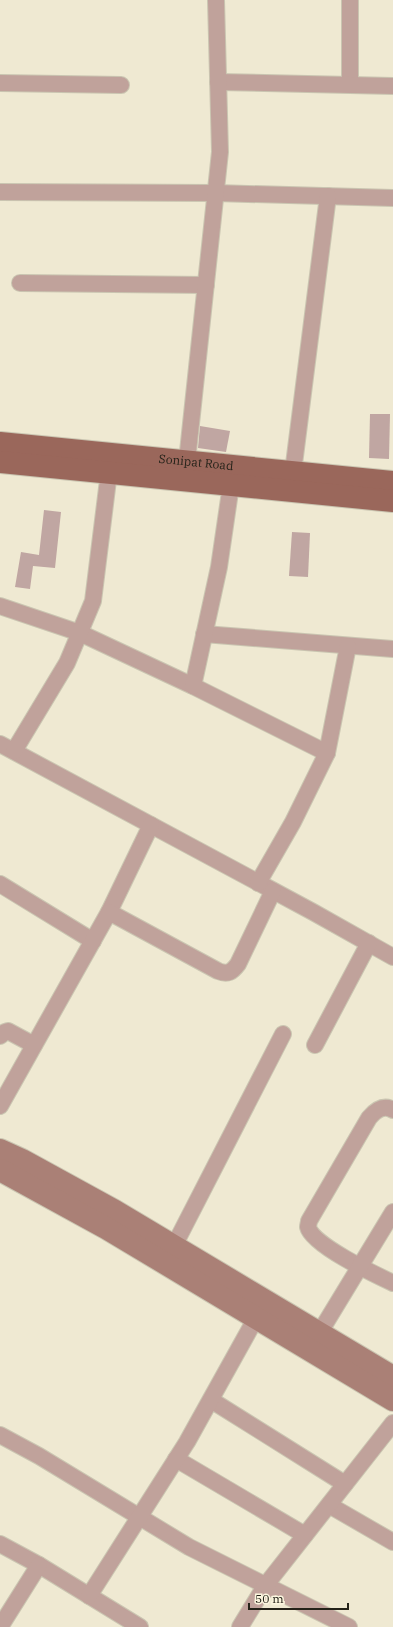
<svg xmlns="http://www.w3.org/2000/svg" width="393" height="1627" viewBox="0 0 393 1627" font-family="'IBM Plex Serif',serif">
<style>
.building{fill:#c0a6a2}
.lines{fill:none;stroke-linecap:round;stroke-linejoin:round}
.minor-casing{stroke:#cac5b1;stroke-width:18}
.secondary-casing{stroke:#cac5b1;stroke-width:24}
.primary-casing{stroke:#cac5b1;stroke-width:24}
.minor{stroke:#c0a29b;stroke-width:16}
.secondary{stroke:#aa8076;stroke-width:22}
.primary{stroke:#9a675b;stroke-width:22}
.labels{text-anchor:middle;stroke-width:3;stroke-linejoin:round;paint-order:stroke}
.street-label{font-size:12px;fill:#242219;stroke:#fcf6df}
</style>
<rect width="100%" height="100%" fill="#efe9d2"/>
<g class="building">
<path d="M370,414H390L389,459L369,458Z"/>
<path d="M200,426L230,431L226,452L198,448Z"/>
<path d="M44,510L61,512L55,568L33,566L30,589L15,587L21,552L39,555Z"/>
<path d="M292,532L310,533L308,577L289,576Z"/>
</g>
<g class="lines">
<g class="minor-casing">
<g id="minor">
<path d="M350,0V84"/>
<path d="M218,82L393,86"/>
<path d="M0,83L121,85"/>
<path d="M0,192L216,193L393,198"/>
<path d="M20,283L206,285"/>
<path d="M187,461L220,152L216,0"/>
<path d="M293,472L328,196"/>
<path d="M0,606L80,633L193,686L327,753"/>
<path d="M204,634L393,649"/>
<path d="M193,686L219,567L231,485"/>
<path d="M0,744L313,912L393,957"/>
<path d="M14,751L67,663L93,601L109,472"/>
<path d="M258,883L293,822L327,753L348,646"/>
<path d="M0,884L93,941"/>
<path d="M109,912L151,825"/>
<path d="M0,1036L5,1032L8,1031L34,1045"/>
<path d="M315,1045L369,943"/>
<path d="M0,1106L109,912L218,971C228,975 232,972 238,964L273,891"/>
<path d="M393,1110C383,1104 375,1111 369,1118L309,1221C309,1223 308,1225 308,1227C312,1245 376,1275 393,1283"/>
<path d="M174,1246L283,1034"/>
<path d="M320,1332L393,1212"/>
<path d="M211,1400L345,1484"/>
<path d="M0,1435L39,1456L189,1547L349,1627"/>
<path d="M176,1459L305,1535"/>
<path d="M329,1505L393,1542"/>
<path d="M0,1544L39,1565L140,1627"/>
<path d="M89,1596L187,1442L261,1309"/>
<path d="M0,1627L39,1565"/>
<path d="M240,1627L265,1586L393,1423"/>
</g>
</g>
<g class="secondary-casing">
<g id="secondary">
<path d="M0,1150L22,1160L115,1211L393,1377"/>
<path d="M0,1170L106,1228L393,1400"/>
</g>
</g>
<g class="primary-casing">
<g id="primary">
<path id="s1" d="M0,443L393,482"/>
<path d="M0,462L393,501"/>
</g>
</g>
<use href="#minor" class="minor"/>
<use href="#secondary" class="secondary"/>
<use href="#primary" class="primary"/>
</g>
<g class="labels">
<g class="street-label">
<text dy="4" stroke="none"><textPath href="#s1" startOffset="197">Sonipat Road</textPath></text>
</g>
</g>
<path d="M249 1603v6h99v-6" fill="none" stroke="#242219" stroke-width="2"/>
<text x="255" y="1603" font-size="12" fill="#242219" stroke="#fcf6df" stroke-width="3" paint-order="stroke">50 m</text>
</svg>
